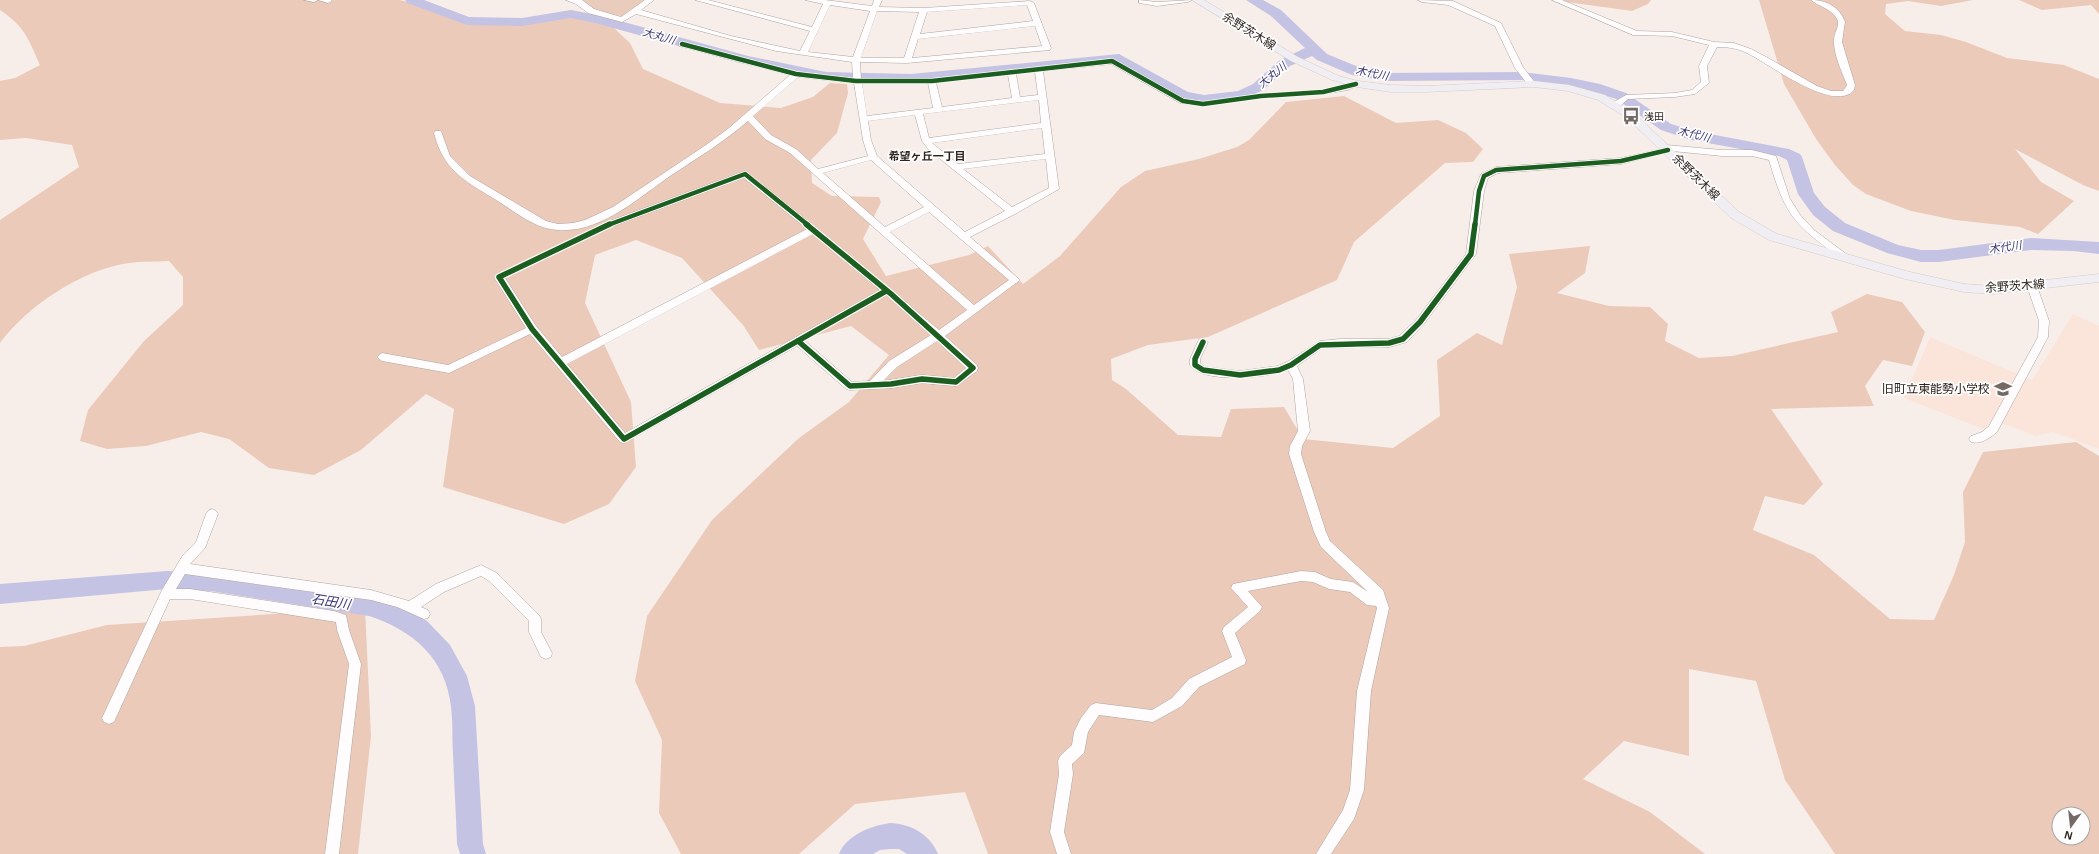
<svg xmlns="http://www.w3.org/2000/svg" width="2099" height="854" viewBox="0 0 2099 854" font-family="Arial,'Noto Sans JP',sans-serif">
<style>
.built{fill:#fbe5da}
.green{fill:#eaccbd}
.forest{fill:#ebcaba;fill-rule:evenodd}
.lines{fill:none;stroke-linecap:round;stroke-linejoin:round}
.river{fill:#c5c3e4;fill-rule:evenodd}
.minor-casing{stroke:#ada5a1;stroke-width:1}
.major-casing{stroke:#d2cdcb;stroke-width:1}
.minor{fill:#fefcfc;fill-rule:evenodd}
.major{fill:#f0eef3;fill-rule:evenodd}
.cycleway-far1-casing{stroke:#fdfdfd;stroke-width:6}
.cycleway-casing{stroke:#fdfdfd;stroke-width:8}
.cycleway-far1{stroke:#1b5e20;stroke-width:4.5}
.cycleway{stroke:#1b5e20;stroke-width:5.5}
.labels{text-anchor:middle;stroke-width:3.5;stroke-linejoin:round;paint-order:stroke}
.far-poi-label{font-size:10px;fill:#2c231e;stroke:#fdfdfd;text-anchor:start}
.far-water-label{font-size:11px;font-style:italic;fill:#3c3875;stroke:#fdfdfd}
.far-neighbourhood-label{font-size:11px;font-weight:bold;fill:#2c231e;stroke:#fdfdfd}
.street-label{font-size:12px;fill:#2c231e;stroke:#fdfdfd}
.poi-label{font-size:12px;fill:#2c231e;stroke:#fdfdfd;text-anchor:end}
.water-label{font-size:13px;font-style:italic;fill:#3c3875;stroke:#fdfdfd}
</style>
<rect width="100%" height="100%" fill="#f7eeea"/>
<path class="built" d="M2073,314L2099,326V449L2053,432L2036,436L1993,420L1988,431L1904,398L1930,337L2032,380Z"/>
<path class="green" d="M579,0H645L624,17L594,10L585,2Z"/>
<g class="forest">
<path d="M0,0H400L462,17L496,21L599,14L630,43L643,69L720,103L781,108L813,97L830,83L847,84L848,93L837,133L811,160L812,183L832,196L879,197L881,202L863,239L886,276L969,255L988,246L1023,284L1060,256L1121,187L1145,171L1199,159L1237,147L1249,140L1286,102L1344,96L1396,123L1438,120L1466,133L1483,149L1473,162L1445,163L1354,242L1337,280L1208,337L1148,345L1111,359L1112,380L1126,389L1178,435L1221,437L1231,409L1284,407L1303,439L1393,448L1440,416L1437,360L1477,333L1502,345L1517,287L1509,254L1590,246L1585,273L1557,293L1609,306L1650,307L1668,324L1665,341L1699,358L1732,356L1838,332L1831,312L1867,294L1902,302L1925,332L1912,366L1883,360L1865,386L1874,406L1771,409L1823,484L1804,505L1765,496L1753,530L1814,555L1890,619L1934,620L1954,575L1965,542L1963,492L1983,452L2076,442L2099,456V854H1835L1785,780L1756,681L1689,669V756L1624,741L1583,779L1650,812L1705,854H988L965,792L855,804L799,854H681L659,813L662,740L635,681L647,616L712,520L799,438L849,402L889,355L851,326L759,350L743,325L682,258L636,240L595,255L585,303L631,402L636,467L609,504L564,524L443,487L454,409L426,394L361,450L314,475L269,468L229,439L201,432L146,446L107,449L80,441L88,410L144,341L183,305V277L169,261C156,262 142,261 129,263C83,269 27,306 0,343V220L79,167L72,145L26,138L0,140V81L15,78L40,65C28,38 25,27 0,10ZM2059,814H2083V838H2059Z"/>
<path d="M1552,0H1651L1648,4L1632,11Z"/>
<path d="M1759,0H1973L1941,6L1908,1L1886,4L1885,14L1905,31L1941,35L1966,42L2007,58L2064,65L2099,79V191L2083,185L2015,149L2041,182L2074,201L2038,234L2020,227L1955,220L1911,211L1866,194L1853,185L1835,165L1816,139L1784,84Z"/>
<path d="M2019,0H2099V14L2091,5L2042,10Z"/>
<path d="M365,608L371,736L358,854H0V647L24,646L107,625Z"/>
</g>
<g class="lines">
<g class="river">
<path d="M405,0H424L469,17L522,18L571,10L602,16L748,56L826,72L911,74L1119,54L1188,92L1204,95L1238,91L1253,84L1280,60L1305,48L1271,16L1246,0H1263L1281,10L1327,54L1361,68L1386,73L1522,72L1571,78L1600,84L1626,93L1671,124L1694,131L1789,149L1800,154L1802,157L1814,193L1825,207L1845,223L1898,245L1921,250H1939L2031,238L2099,242V254L2073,251L2031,250L1939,262H1921L1887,253L1833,231L1813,215L1798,194L1787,160L1779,156L1691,140L1661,130L1616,99L1591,91L1571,86L1522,80L1386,81L1352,75L1317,60L1312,56L1290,66L1263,90L1246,98L1204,105L1178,98L1116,62L911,82L826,80L740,63L595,23L571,18L522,26L467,25L407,3Z"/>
<path d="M167,571L210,573L369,596L401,607L427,621L450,645L467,676L475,706L483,844L486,854H460L457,844C456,814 454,783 453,753C452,738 453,722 451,707C446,659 413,630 369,616L210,591L167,589L0,604V584Z"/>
<path d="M890,823C911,824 930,834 938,854H907L899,849H890L880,850L873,854H839C847,835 870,826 890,823Z"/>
</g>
<g class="minor-casing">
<g id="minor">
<path d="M304,0H318L314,2Z"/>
<path d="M318,0H331L332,1L328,3Z"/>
<path d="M566,0H582L594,9L621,17L645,0H654L641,10L731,36L800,51L810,31L695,0H708L812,27L823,4L805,0H825L872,6L874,0H882L879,7L924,8L1030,1L1034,3L1051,48L1050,50L907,63L860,62L861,79H932L1112,59L1185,99L1203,102L1261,94L1323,90L1356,82L1360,84L1348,90L1323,94L1261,98L1203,106L1180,103L1111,64L1043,71L1059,189L1015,214L970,237L1020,280L945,336L977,365L978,368L977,371L956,386L922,383L891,388L850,390L846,389L797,346L624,443L620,442L530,334L449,373L382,361L377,357L382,353L448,365L526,328L494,277L496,275L607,222L745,171L835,243L939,330L967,310L790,153L765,139L748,121C725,141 699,157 673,174C639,197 602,233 558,230C534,229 513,210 493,198C463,180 443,169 434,133L435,131H441L450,156L470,176L546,221L558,224L573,223L585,220L613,207L706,145L729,128L790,75L679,46V42L796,72L853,78L852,62L776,51L636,14L622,22L588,13L576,4ZM830,5L870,11L853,57L808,52ZM1027,5L1033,21L920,34L927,12ZM877,11L919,12L904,58H861ZM1035,26L1042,46L912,58L918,39ZM1035,72L1038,95L1020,97L1016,74ZM1008,75L1012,98L942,107L936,83ZM798,77L854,83L863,140L868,156L818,169L796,149L771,135L753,116ZM862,83H928L933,108L867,116ZM1039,100L1041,123L929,138L923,114ZM915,115L922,141L929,150L1005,211L965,232L877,156L871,140L868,121ZM1042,128L1045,154L958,164L932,143ZM1046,159L1049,188L1012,207L963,169ZM871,160L924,207L885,227L823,173ZM744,178L807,229L562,357L536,326L505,278L613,226ZM929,212L1009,280L974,305L890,232ZM813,234L880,290L625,433L567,364ZM886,295L931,335L889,361L870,381L852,382L805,341ZM937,341L966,368L954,378L922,375L883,381L897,367Z"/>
<path d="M1139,0L1157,2L1192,0L1188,2L1157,6L1139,3Z"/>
<path d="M1418,0L1453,1L1501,23L1523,67L1536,84L1535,86H1529L1515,68L1495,26L1448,5L1422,2Z"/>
<path d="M1552,0H1562L1637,31L1672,32L1714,42L1734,43L1751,49L1768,58L1817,86L1831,91H1843L1847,85C1842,72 1833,54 1834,39C1835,30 1842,24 1835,16C1829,8 1818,6 1811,0C1826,0 1840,7 1845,22L1842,42L1855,85L1854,90C1834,114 1768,63 1747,53C1737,48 1727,47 1717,47L1707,66L1709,83L1695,94L1675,97L1628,99L1620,106H1614V102L1626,95L1675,93L1692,90L1701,82L1699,66L1709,45L1672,36L1633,35Z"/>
<path d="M1666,145L1722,150H1752L1776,156L1790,199L1801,216L1814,230L1853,259L1848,262L1845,261C1796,226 1786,219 1769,160L1752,156H1722L1672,151L1621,164L1498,173L1488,178L1484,191L1476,254L1424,324L1407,342L1389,347L1322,348L1297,366L1303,379L1310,431L1302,446L1301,454L1326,532L1330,541L1383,590L1389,608L1371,691L1364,790L1354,819L1331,854H1316L1343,810L1350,790L1357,691L1377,608L1376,606L1367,605L1350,592L1329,589L1313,582L1301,581L1248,591L1262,607L1260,611L1235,633L1246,660L1245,664L1199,687L1182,706L1153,722L1099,715L1088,732L1084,753L1072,764L1073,774L1064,832L1071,854H1057L1050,832L1059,774L1058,761L1060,756L1072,745L1074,732L1081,718L1091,705L1096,703L1152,710L1172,698L1189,679L1232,657L1222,631L1224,627L1248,607L1231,588L1233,584L1301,571L1315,572L1331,579L1353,582L1368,592L1321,547L1314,532L1289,454L1290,446L1298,431L1293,379L1288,370C1270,378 1201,384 1190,365V359L1199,339L1203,338L1208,342L1200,359V363L1205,367L1240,371L1278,366L1287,362L1320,341L1340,339H1389L1399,336L1416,320L1466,254L1474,191L1481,174L1496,167L1621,158L1662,149L1663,146Z"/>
<path d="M2032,283L2037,286L2049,321L2048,337L1997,432C1990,438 1980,445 1971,442L1969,439L1971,436L1982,432L1989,426L2038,337L2039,321L2027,286Z"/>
<path d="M212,509L216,511L218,514L205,548L190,564L371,590L409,601L436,584L481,565L497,573L539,615L541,619V632L552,653L551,657L546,659L541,657L529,632V621L489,581L481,576L444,592L421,607L428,610L430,614L428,618L424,619L397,607L371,600L185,574L176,589H190L334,611L346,615L349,630L361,664L339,854H325L349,664L337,630L336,622L190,599H170L114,722L109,724L104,722L102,718L162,590L183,555L196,542L206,514L208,511Z"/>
</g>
</g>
<g class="major-casing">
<path id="major" d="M1192,0H1204L1298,57L1339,76L1358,81L1391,85L1426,86L1534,81L1569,85L1605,95L1635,114L1739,212L1777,234L1906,271L1964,284L1992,286L2099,274V282L1992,294L1964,292L1905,279L1769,240L1731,218L1627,118L1598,100L1568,91L1534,87L1426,92H1391L1357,87L1332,80L1291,61Z"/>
</g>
<use href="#minor" class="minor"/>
<use href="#major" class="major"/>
<g class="cycleway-far1-casing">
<g id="cycleway-far1">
<path d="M682,44L796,74L856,81H932L1112,61L1183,101L1203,104L1261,96L1323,92L1356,84"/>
<path d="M608,225L745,174L808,225"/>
<path d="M1475,225L1479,191L1484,176L1496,170L1621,161L1668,150"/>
</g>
</g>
<g class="cycleway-casing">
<g id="cycleway">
<path d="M610,224L499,277L532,329L624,439L886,291"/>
<path d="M798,341L850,386L891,384L922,379L956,382L973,368L890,293L806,224"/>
<path d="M1203,342L1195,359V365L1203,370L1240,375L1279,370L1291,365L1320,345L1389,343L1403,339L1420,322L1471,254L1475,224"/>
</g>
</g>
<use href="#cycleway-far1" class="cycleway-far1"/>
<use href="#cycleway" class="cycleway"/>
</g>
<defs>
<g id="bus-bare" transform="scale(1.38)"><path d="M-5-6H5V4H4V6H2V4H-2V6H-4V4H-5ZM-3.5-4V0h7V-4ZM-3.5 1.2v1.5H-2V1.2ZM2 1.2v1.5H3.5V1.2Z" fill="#736a65" stroke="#fdfdfd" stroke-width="2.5" paint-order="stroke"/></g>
<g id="school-bare" transform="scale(1.38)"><path d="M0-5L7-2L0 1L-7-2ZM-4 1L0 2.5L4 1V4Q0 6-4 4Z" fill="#736a65" stroke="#fdfdfd" stroke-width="2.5" paint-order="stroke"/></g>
</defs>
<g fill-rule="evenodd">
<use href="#bus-bare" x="1631" y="116"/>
<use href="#school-bare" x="2003" y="389"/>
</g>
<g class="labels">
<g class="far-poi-label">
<text x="1644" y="120">浅田</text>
</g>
<g class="far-water-label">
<text transform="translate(659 36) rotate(16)" y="4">大丸川</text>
<text transform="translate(1372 73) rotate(11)" y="4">木代川</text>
<text transform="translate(1272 75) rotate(-39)" y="4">大丸川</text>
<text transform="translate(1694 134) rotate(14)" y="4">木代川</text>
<text transform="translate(2005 247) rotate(-8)" y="4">木代川</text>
</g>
<g class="far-neighbourhood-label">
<text x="927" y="160">希望ヶ丘一丁目</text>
</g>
<g class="street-label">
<text transform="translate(1249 31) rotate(32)" y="4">余野茨木線</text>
<text transform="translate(1696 177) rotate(44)" y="4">余野茨木線</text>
<text transform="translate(2015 286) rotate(-4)" y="4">余野茨木線</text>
</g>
<g class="poi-label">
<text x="1990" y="393">旧町立東能勢小学校</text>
</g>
<g class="water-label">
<text transform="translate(331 601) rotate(9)" y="5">石田川</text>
</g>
</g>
<g transform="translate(2071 826) rotate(195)"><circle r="19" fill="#fdfdfd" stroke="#a9a6a4"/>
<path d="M0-3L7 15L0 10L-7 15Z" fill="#736a65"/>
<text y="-6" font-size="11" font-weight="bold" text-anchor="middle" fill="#2c231e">N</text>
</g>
</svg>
